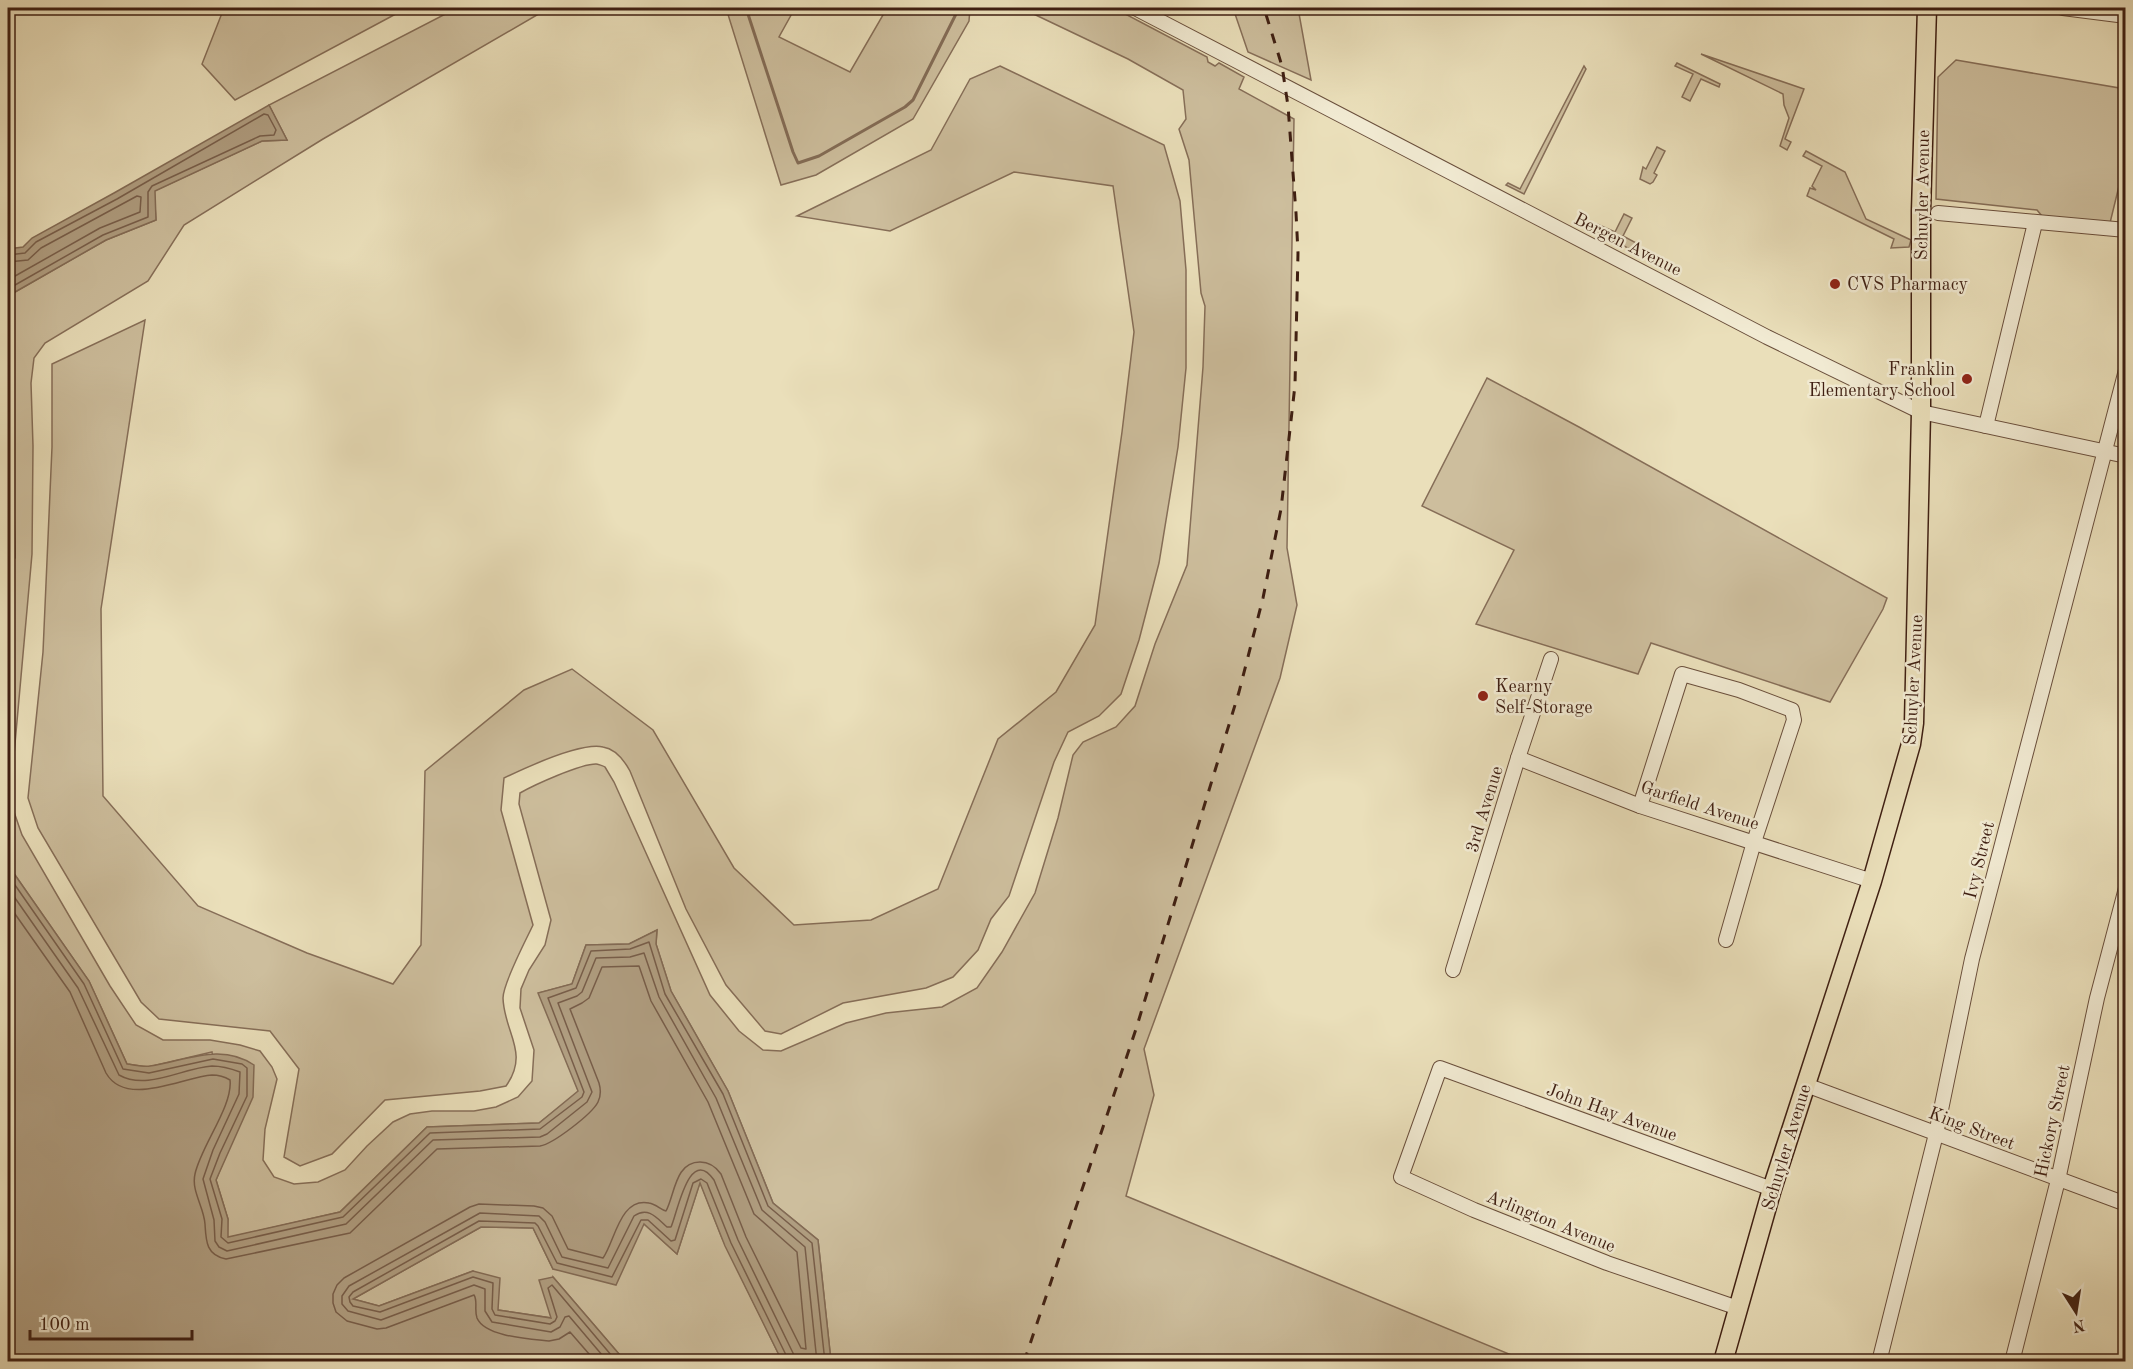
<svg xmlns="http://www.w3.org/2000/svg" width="2133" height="1369" viewBox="0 0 2133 1369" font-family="'Old Standard TT',serif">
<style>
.green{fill:#cdbe9d;stroke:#866e58;stroke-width:1.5}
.water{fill:#b09e81;stroke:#836b55;stroke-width:1.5}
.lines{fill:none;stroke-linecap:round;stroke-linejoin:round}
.shore{stroke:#785e4a;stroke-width:1.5}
.stream{stroke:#836b55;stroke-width:3}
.minor-casing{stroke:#6a4f3c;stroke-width:16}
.major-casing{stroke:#3f1f12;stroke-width:21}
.minor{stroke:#f1ead2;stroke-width:14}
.major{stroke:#eadfba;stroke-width:18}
.rail{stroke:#3f1f12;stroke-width:3;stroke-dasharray:10 10;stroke-linecap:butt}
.poi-dot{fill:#8f2418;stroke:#f1ead2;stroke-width:2}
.labels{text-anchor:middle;stroke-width:5;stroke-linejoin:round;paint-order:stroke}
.street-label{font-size:18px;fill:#3f1f12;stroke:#f1ead2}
.poi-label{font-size:18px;fill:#3f1f12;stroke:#f1ead2;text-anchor:start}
</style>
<rect width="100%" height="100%" fill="#eadfba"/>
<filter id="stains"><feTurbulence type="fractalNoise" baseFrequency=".00333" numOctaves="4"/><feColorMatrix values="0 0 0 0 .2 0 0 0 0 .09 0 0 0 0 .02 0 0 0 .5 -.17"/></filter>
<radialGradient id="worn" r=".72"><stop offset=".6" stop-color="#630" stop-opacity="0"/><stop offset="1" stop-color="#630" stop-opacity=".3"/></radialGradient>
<g class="green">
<path d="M224,8H407L235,100L202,64Z"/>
<path d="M457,8H549L323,139L184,225L148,281L45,343L34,358L31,383L33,446L32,554L12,777L13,809L22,835L110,986L136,1025L163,1040H210L240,1045L260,1051L272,1067L277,1079L265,1129L263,1160L274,1177L294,1184L318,1182L345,1170L367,1146L393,1122L410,1114L432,1111H474L496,1107L518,1097L532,1081L534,1050L520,1008L521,989L529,970L545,945L551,920L519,804L520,793C534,785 580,764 596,764C597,764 604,766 605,767L614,782L710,995L739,1031L763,1050L781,1051L846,1023L886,1013L942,1007L977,988L1002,952L1035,893L1058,818L1073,755L1083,742L1116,727L1135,706L1155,644L1187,565L1203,367L1205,306L1201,293L1189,160L1179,129L1186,119L1183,90L1128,59L1021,8H1114L1207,57L1208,62L1215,66L1219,63L1244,77L1239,89L1294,119L1287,548L1297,605L1280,678L1144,1049L1154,1095L1126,1196L1526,1361H831L818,1240L773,1203L728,1091L671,991L656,944L657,930L629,944L586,945L572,984L539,993L579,1092L539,1123L427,1127L340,1212L227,1238L228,1219L216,1180L226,1155L212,1052L148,1067L127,1064L89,981L8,865V558L15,557L14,500L8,447V337L11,333L8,296L106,240L156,220L154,191L262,141L287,140L269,105Z"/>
<path d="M726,8H795L779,37L850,72L887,8H970L969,21L913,119L816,175L781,185Z"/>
<path d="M1233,8H1298L1311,80L1248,52Z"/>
<path d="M1701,54L1804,89L1785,139L1791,142L1787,150L1780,146L1789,118L1784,105L1783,94Z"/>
<path d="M1956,60L2125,89V144L2119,186L2110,223L2042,216L2037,210L1936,199L1938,77Z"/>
<path d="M1677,63L1720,84L1719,87L1701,79L1690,101L1682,97L1693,74L1675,66Z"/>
<path d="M1000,66L1164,145L1180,201L1186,270V368L1178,447L1159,563L1139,640L1121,694L1099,716L1068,732L1054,762L1009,896L991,919L978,950L953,977L926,988L843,1003L781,1034L765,1031L726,985L686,909L630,771C624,760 616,749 603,747C581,742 525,768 504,778L501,810L533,925C526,940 503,983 503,998C504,1033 530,1052 506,1086L480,1091L385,1100L332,1154L300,1166L284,1157L299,1069L270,1031L159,1019L141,1002L38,828L28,798L43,652L52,447V364L145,320L101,609L103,796L198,906L307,953L393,984L421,945L425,771L524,690L572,669L653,730L734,868L794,925L871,920L938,889L998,739L1056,692L1095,625L1122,432L1134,332L1113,186L1014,172L890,231L797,216L931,150L970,79Z"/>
<path d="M1584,66L1586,69L1524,194L1506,185L1508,183L1520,189Z"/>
<path d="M1657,147L1665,151L1654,173L1657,175L1653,182L1650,184L1640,179L1643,167L1646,169Z"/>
<path d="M1806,151L1845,172L1866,219L1911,240L1909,247L1891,248L1894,239L1807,196L1810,188L1816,190L1812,186L1822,166L1803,156Z"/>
<path d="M1624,214L1632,218L1623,236L1640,245L1637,253L1594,230L1597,224L1615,232Z"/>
<path d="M1487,378L1579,427L1887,598L1883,609L1830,702L1651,643L1638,674L1476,624L1514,550L1422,506Z"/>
<path d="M700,1182L722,1238L782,1361L654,1362L650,1357L639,1361H625L553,1277L552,1318L498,1310L473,1271L379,1306L353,1299L481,1227L533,1228L553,1269L644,1224L677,1254Z"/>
</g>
<g class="water">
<path d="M269,105L287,140L262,141L155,191L156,220L106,240L8,296L11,333L8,337V249L23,247L32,238L114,193Z"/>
<path d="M8,447C12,485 15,519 15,558H8Z"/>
<path d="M8,865L89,981L127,1064C135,1065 143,1067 150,1066C185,1061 221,1042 254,1065L253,1097L216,1180L228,1219V1237L340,1212L427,1127L539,1123L578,1091L538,993L572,984L586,945L629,944L657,930L656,944L671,991L728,1091L773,1203L818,1240L831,1361H782L725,1246L700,1183L677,1254L644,1224L616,1285L553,1269L533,1228L481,1227L353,1299L379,1306L473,1271L500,1278L498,1310L551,1318L539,1280L553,1277L625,1361H8Z"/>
</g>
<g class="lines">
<g class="shore">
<path d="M8,255L25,253L36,242L117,199L264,114L268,115L276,130L274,135L260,136L152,186L148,192V217L103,235L8,289"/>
<path d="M8,262L28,260L41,248L137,196L141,197L140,212L100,228L8,280"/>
<path d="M8,875L84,984L123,1069L149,1073L213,1059L242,1064L247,1068V1096L220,1153L210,1179L222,1219L221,1237L228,1243L343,1217L430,1133L540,1129L582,1097L584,1092L548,998L576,988L591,951L630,949L649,942L665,994L723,1094L768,1206L812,1243L825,1362"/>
<path d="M8,888L78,988L119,1075C147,1091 182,1068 212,1066C220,1066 232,1069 240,1072L239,1094L213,1150L203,1179L214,1220L215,1241L219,1247L227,1251L346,1224L433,1140L540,1137L547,1134L587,1102L592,1092L558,1003L577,996L582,992L596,958L630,957L644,953L659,997L716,1098L762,1210L805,1247L817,1362"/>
<path d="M8,904L70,992L106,1073C126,1108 183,1077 212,1075C218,1075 225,1077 230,1080C233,1106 201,1146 195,1174C191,1191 204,1207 205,1224C206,1241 206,1255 226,1259L350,1233L437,1149L540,1146C553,1144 592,1114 598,1102C601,1096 601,1090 599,1083L570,1009L582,1003L589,998L602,967L639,966L651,1001L708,1102L754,1214L797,1252L806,1349L801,1348L746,1237L721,1174C716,1167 709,1162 700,1162C675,1162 675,1194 666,1211C661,1210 656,1204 649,1203C620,1197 615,1241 603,1258L568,1249L552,1216L543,1208L534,1206L479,1204L470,1207L344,1278L337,1285L333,1294V1303L336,1312L347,1321L377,1329L386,1328L474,1295C478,1301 474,1310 477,1318C485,1337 531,1339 549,1341L559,1339L570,1332L596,1362"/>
<path d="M608,1362L569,1316L565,1317L560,1327L551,1332L492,1322L485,1311V1289L474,1285L381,1320L348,1311L342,1304V1296L349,1286L480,1213L539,1216L545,1222L562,1257L608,1268L634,1216C648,1206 657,1218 667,1227H671C677,1215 689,1144 714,1180L738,1240L793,1353L795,1362"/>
<path d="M617,1362L552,1285L548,1288L557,1317L555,1321L550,1324L495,1315L492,1309L493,1283L473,1277L380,1312L353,1306L350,1302L349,1297L353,1292L479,1221L535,1223L538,1226L557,1263L612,1277L641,1220H648L671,1241L675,1240L693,1183L701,1179L707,1183L731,1243L787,1357V1362"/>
</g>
<g class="stream">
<path d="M746,8L793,152L798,163L819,156L905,107L913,100L959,8"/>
<path d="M275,11L276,8"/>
</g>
<g class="minor-casing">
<g id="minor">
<path d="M1135,8L1767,337L1921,412L2126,456"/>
<path d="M2063,8L2126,16"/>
<path d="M1938,213L2126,230"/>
<path d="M1986,426L2035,223"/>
<path d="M1518,758L1640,806L1872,881"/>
<path d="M1640,806L1682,674L1739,690L1792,710L1794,720L1754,842L1726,940"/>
<path d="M1453,970L1518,758L1551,659"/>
<path d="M1806,1085L2126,1204"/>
<path d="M1738,1308L1607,1263L1474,1210L1401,1177L1440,1068L1772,1189"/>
<path d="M1879,1362L1936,1134L1972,959L2126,370"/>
<path d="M2012,1362L2058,1180L2097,998L2126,888"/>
</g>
</g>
<g class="major-casing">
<path id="major" d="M1723,1362L1772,1189L1872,881L1911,744L1914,723L1921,412V211L1927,8"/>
</g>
<use href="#minor" class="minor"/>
<use href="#major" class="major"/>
<path class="rail" d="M1024,1362L1136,1029L1239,692L1263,598L1281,509L1295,385L1298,253L1296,213L1288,106L1282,66L1264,8"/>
</g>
<g class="poi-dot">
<circle cx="1835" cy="284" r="6"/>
<circle cx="1967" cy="379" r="6"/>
<circle cx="1483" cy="696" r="6"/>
</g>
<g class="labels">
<g class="street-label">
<text transform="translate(1922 195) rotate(-89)" y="6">Schuyler Avenue</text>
<text transform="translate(1628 244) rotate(27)" y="6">Bergen Avenue</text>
<text transform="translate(1913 680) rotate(-87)" y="6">Schuyler Avenue</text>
<text transform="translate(1700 805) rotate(18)" y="6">Garfield Avenue</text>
<text transform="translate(1484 809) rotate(-73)" y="6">3rd Avenue</text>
<text transform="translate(1979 860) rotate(-76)" y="6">Ivy Street</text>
<text transform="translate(1612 1112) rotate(20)" y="6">John Hay Avenue</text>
<text transform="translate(2052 1121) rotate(-78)" y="6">Hickory Street</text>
<text transform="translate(1972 1128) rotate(21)" y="6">King Street</text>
<text transform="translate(1786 1147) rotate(-73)" y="6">Schuyler Avenue</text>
<text transform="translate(1551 1221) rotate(22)" y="6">Arlington Avenue</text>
</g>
<g class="poi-label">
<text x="1847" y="290">CVS Pharmacy</text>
<text x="1955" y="375" text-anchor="end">Franklin<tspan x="1955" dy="21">Elementary School</tspan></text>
<text x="1495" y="692">Kearny<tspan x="1495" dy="21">Self-Storage</tspan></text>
</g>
</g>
<rect width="2133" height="1369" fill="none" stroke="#eadfba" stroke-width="30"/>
<rect x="9" y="9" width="2115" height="1351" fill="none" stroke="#3f1f12" stroke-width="3"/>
<rect x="15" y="15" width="2103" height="1339" fill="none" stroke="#3f1f12" stroke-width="1.5"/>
<g transform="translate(2076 1312) rotate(168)" stroke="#f1ead2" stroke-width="4.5" paint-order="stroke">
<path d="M0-4.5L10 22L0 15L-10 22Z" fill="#3f1f12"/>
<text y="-9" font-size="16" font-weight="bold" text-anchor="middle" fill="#3f1f12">N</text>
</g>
<path d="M30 1330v9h162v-9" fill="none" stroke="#3f1f12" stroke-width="3"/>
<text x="39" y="1330" font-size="18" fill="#3f1f12" stroke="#f1ead2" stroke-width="4.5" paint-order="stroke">100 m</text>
<rect width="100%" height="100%" filter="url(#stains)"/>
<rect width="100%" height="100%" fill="url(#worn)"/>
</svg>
